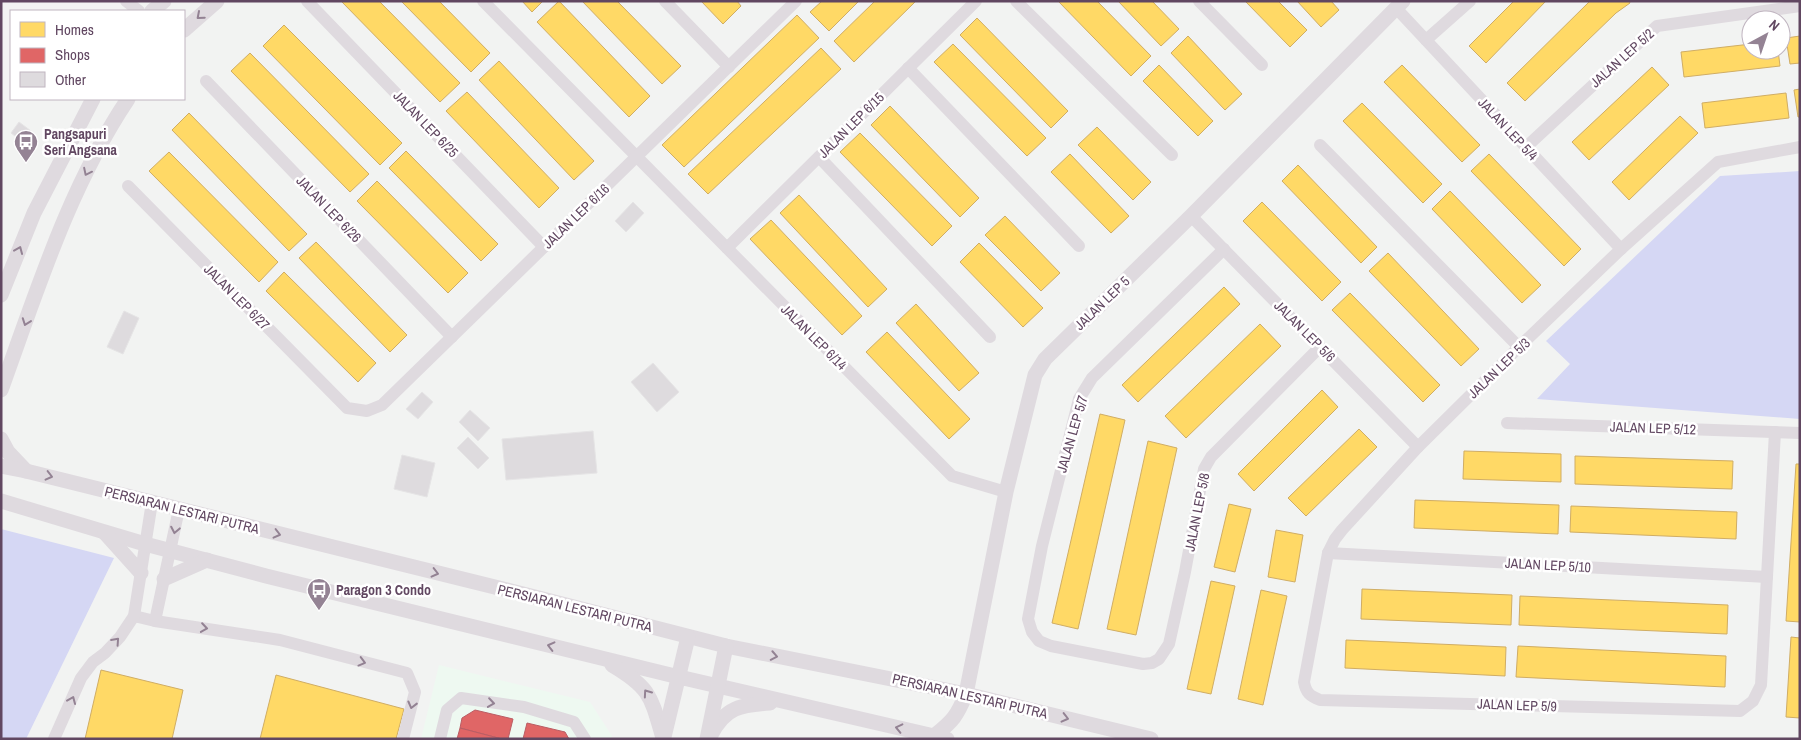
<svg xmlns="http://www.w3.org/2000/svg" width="1801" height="740" viewBox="0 0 1801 740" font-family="'Archivo Narrow',sans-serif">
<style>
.commercial{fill:#eef9f1}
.green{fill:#d5d7f4}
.homes{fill:#ffd966;stroke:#d0ad64}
.shops{fill:#e06666;stroke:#ba5d64}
.building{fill:#dedbde;stroke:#e5e4e5}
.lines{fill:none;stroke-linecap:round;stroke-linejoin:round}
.minor{stroke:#dfdadf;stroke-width:12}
.tertiary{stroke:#dfdadf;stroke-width:15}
.oneway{stroke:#938293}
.labels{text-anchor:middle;stroke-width:5;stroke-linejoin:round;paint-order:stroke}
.street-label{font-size:14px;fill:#614761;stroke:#fff}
.poi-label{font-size:14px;font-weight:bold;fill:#614761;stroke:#fff;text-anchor:start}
</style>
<rect width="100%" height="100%" fill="#f2f3f2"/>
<path class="commercial" d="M439,665L590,702L612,736L611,739H421Z"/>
<g class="green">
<path d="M1800,171V419L1537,399L1570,364L1546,341L1720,176Z"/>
<path d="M1,529L114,558L26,739H1Z"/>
</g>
<g class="homes">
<path d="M341,1H379L460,83L440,102Z"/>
<path d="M401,1H439L490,53L471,72Z"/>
<path d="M522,1H543L532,12Z"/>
<path d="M559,1L650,96L629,117L537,22Z"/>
<path d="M582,1H617L681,66L662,84Z"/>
<path d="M701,1H737L741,6L723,24Z"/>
<path d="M822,1H859L829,31L810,12Z"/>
<path d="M875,1H916L854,62L834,41Z"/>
<path d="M1058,1H1097L1151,56L1131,76Z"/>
<path d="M1118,1H1152L1179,29L1161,46Z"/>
<path d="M1245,1H1278L1307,30L1290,47Z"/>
<path d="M1297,1H1331L1339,10L1321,27Z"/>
<path d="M1514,1H1546L1486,63L1469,46Z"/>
<path d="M1590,1H1629L1630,3L1616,13L1525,101L1507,83Z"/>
<path d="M797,15L819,38L684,167L662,145Z"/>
<path d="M977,18L1068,111L1051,128L960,35Z"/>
<path d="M284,25L402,143L380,165L263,46Z"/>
<path d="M1188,36L1242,94L1225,110L1171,53Z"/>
<path d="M1800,36V63L1790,64L1786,38Z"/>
<path d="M953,44L1046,138L1027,156L934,62Z"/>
<path d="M1751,44V50H1778L1780,66L1684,77L1681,52Z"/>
<path d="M821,48L841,69L708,194L688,174Z"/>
<path d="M250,53L369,174L350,192L231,71Z"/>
<path d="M499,61L594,161L574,180L479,80Z"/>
<path d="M1159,65L1213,121L1198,136L1143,81Z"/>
<path d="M1402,65L1480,145L1462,162L1384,82Z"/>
<path d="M1652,67L1669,85L1589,160L1572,142Z"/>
<path d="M1800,89V117H1798L1794,90Z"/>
<path d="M467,92L559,188L539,208L446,111Z"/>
<path d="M1786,93L1789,118L1705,128L1702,103Z"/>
<path d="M1362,103L1442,184L1423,203L1343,121Z"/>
<path d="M890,106L979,198L960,217L871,125Z"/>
<path d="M189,113L307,234L289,251L172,130Z"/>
<path d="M1680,116L1698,133L1629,200L1612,182Z"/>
<path d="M1097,127L1151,182L1133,200L1078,145Z"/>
<path d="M860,133L952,226L932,246L840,152Z"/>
<path d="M406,151L498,244L481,261L389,168Z"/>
<path d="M169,152L278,262L259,282L149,171Z"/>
<path d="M1070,154L1129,216L1111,233L1051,172Z"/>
<path d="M1489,154L1581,249L1564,266L1471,171Z"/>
<path d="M1298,165L1377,247L1361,263L1282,181Z"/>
<path d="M377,181L468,273L448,293L357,201Z"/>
<path d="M1450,191L1541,285L1522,303L1432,209Z"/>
<path d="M799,195L887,289L868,307L780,213Z"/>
<path d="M1262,202L1341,282L1322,301L1243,221Z"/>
<path d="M1005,216L1060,273L1041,291L985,235Z"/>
<path d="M771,220L862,316L842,335L750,239Z"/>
<path d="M316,242L407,335L390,352L299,258Z"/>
<path d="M979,243L1043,308L1023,327L960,262Z"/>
<path d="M1388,253L1479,349L1461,366L1369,271Z"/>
<path d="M284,272L376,363L358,382L266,291Z"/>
<path d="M1224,287L1240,304L1138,402L1122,385Z"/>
<path d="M1350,293L1440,385L1423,402L1332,310Z"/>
<path d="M916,304L979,373L959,391L896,323Z"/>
<path d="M1260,324L1281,346L1186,438L1165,416Z"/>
<path d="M887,332L970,419L949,439L866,352Z"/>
<path d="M1322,390L1338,407L1254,491L1238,474Z"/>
<path d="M1100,414L1125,420L1078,629L1052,623Z"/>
<path d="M1359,429L1377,447L1306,516L1288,498Z"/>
<path d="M1148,441L1177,448L1136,635L1107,629Z"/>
<path d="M1464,451L1561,454V482L1463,479Z"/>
<path d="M1575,456L1733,461L1732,489L1575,484Z"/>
<path d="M1796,464H1800V622L1786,621Z"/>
<path d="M1415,500L1559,505L1558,534L1414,528Z"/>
<path d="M1229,504L1251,509L1235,572L1214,567Z"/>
<path d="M1571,506L1737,512L1736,539L1570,532Z"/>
<path d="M1276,530L1303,535L1295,582L1268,577Z"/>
<path d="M1211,581L1235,586L1211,694L1187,689Z"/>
<path d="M1362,589L1512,595L1511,625L1361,619Z"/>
<path d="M1261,590L1287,596L1263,705L1238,699Z"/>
<path d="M1520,596L1728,605L1727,634L1519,625Z"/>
<path d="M1791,637L1800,638V718L1786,717Z"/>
<path d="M1346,640L1506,647L1505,676L1345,668Z"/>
<path d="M1518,646L1726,656L1725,687L1516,677Z"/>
<path d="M101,670L183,690L172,739H85Z"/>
<path d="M276,675L404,709L396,739H260Z"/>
</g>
<g class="shops">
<path d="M475,710L513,719L508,739H502L460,728L462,718Z"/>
<path d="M527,723L565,732L569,739H523Z"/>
<path d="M460,728L502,739H457Z"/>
</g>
<g class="building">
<path d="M19,122L35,134L27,145L11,133Z"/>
<path d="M633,202L644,213L626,232L615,221Z"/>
<path d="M124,311L139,318L123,354L107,347Z"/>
<path d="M653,363L679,392L657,412L631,382Z"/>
<path d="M422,392L433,402L418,419L406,409Z"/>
<path d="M470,410L490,428L478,441L459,422Z"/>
<path d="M593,431L597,473L506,480L502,439Z"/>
<path d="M468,437L489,458L478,469L457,448Z"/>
<path d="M402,455L435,463L427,497L394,489Z"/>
</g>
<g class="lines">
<g class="minor">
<path d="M126,1L139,11"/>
<path d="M307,1L544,247"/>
<path d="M483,1L952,476L1006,492"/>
<path d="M665,1L729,67"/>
<path d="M1016,1L1172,155"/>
<path d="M1199,1L1262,65"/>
<path d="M1396,8L1621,249"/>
<path d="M1426,40L1470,1"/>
<path d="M908,68L1079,246"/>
<path d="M206,81L452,337"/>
<path d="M1320,145L1519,347"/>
<path d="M1526,147L1657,26L1800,6"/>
<path d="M819,157L990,337"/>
<path d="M128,186L347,408L367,411L382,405L796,1"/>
<path d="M1191,216L1418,447"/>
<path d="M727,248L976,1"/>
<path d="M1224,249L1092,378L1079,399L1042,546L1028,619L1032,632L1039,641L1051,646L1143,664L1152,663L1159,659L1169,644L1185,572L1204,469L1211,457L1320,347"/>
<path d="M1507,423L1800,433"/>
<path d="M1775,432L1761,685L1753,701L1740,711L1320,700C1310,696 1306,693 1304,682L1328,553L1335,539L1342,530L1418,447L1519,347L1621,249L1718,162L1800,147"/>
<path d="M1328,553L1767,577"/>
<path d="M134,616L155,621L280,640L407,673L415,692L403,739"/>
<path d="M155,621L179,509"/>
<path d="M54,739L81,678L93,662L105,653L120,637L134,616L152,502"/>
<path d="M440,739L447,710L461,698L524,707L574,722L585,739"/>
</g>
<g class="tertiary">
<path d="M152,11L164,1"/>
<path d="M184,30L217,1"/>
<path d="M1,295L34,213L93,99"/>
<path d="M1,390C37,291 69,187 128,99"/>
<path d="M1,439L8,452L26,471"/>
<path d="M1,466L26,471L531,596L726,646L966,694L1151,739"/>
<path d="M1,501L145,544L266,576L679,677L947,739"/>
<path d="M105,533L141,573"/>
<path d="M164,579L207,560"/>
<path d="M612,665C651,688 651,697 663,738"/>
<path d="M711,735C725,707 741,705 770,703"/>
<path d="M934,736C953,721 957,716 966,694L1006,492L1035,375L1045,359L1191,216L1403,1"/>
<path d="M664,737L688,637"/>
<path d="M707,739L726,646"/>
</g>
</g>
<defs><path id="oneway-chevron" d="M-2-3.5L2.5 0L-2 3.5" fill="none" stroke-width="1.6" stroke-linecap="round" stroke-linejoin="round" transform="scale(1.25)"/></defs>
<g class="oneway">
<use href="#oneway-chevron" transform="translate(200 16) rotate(139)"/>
<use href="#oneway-chevron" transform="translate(87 172) rotate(116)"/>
<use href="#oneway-chevron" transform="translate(19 250) rotate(-67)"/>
<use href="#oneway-chevron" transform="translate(26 322) rotate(110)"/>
<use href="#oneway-chevron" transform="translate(49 476) rotate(14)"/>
<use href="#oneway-chevron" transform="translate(175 530) rotate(101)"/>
<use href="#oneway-chevron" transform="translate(277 534) rotate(14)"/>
<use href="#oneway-chevron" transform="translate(435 573) rotate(14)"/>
<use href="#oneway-chevron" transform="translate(204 628) rotate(8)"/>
<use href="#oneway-chevron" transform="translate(116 641) rotate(-48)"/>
<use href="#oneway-chevron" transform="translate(551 646) rotate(-166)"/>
<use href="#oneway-chevron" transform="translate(774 656) rotate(11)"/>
<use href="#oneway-chevron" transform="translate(362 662) rotate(15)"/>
<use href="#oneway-chevron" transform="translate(647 693) rotate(-125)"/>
<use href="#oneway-chevron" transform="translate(72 700) rotate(-67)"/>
<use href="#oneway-chevron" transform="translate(491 703) rotate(8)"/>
<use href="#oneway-chevron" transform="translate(412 705) rotate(104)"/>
<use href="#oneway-chevron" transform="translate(1065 718) rotate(14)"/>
<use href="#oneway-chevron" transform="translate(899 728) rotate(-167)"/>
</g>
<defs>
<g id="bus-pin" transform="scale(1.25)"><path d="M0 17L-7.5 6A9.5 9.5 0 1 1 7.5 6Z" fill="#948394" stroke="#fff"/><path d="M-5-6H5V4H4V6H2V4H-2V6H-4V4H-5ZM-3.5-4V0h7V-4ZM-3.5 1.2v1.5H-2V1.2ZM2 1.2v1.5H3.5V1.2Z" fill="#fff"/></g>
</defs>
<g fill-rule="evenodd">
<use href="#bus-pin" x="26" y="142"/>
<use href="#bus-pin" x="319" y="590"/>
</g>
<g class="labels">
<g class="street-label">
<text transform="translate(1622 58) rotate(-42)" y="5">JALAN LEP 5/2</text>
<text transform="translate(426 124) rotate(46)" y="5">JALAN LEP 6/25</text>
<text transform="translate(851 125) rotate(-45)" y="5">JALAN LEP 6/15</text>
<text transform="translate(1508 129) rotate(47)" y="5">JALAN LEP 5/4</text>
<text transform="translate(329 209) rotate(46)" y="5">JALAN LEP 6/26</text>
<text transform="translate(576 216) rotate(-44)" y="5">JALAN LEP 6/16</text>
<text transform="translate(237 297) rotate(45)" y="5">JALAN LEP 6/27</text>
<text transform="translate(1102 303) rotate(-44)" y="5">JALAN LEP 5</text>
<text transform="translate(1305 331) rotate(45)" y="5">JALAN LEP 5/6</text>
<text transform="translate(814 337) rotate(45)" y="5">JALAN LEP 6/14</text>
<text transform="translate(1499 368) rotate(-44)" y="5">JALAN LEP 5/3</text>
<text transform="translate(1653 428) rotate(2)" y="5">JALAN LEP 5/12</text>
<text transform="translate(1072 434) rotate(-74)" y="5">JALAN LEP 5/7</text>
<text transform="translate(182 510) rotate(14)" y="5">PERSIARAN LESTARI PUTRA</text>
<text transform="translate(1197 512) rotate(-79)" y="5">JALAN LEP 5/8</text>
<text transform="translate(1548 565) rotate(3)" y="5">JALAN LEP 5/10</text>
<text transform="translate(575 608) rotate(14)" y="5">PERSIARAN LESTARI PUTRA</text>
<text transform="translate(970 696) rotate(13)" y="5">PERSIARAN LESTARI PUTRA</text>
<text transform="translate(1517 705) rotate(2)" y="5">JALAN LEP 5/9</text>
</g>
<g class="poi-label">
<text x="44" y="139">Pangsapuri<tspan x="44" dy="16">Seri Angsana</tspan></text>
<text x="336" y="595">Paragon 3 Condo</text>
</g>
</g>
<rect width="1801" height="740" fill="none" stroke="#614761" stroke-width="5"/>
<rect x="10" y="10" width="175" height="90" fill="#ffffff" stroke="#c0b5c0"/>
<rect x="20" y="22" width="25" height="15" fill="#ffd966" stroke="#c0b5c0"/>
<text x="55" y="35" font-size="15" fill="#614761">Homes</text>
<rect x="20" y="48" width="25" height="15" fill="#e06666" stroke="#c0b5c0"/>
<text x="55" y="60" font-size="15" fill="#614761">Shops</text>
<rect x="20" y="72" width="25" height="15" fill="#dedbde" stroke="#c0b5c0"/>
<text x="55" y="85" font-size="15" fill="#614761">Other</text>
<g transform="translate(1766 35) rotate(40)"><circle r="24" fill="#ffffff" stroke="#c0b5c0"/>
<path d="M0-4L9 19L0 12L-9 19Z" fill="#948394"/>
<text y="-8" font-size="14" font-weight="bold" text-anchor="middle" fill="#614761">N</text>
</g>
</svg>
